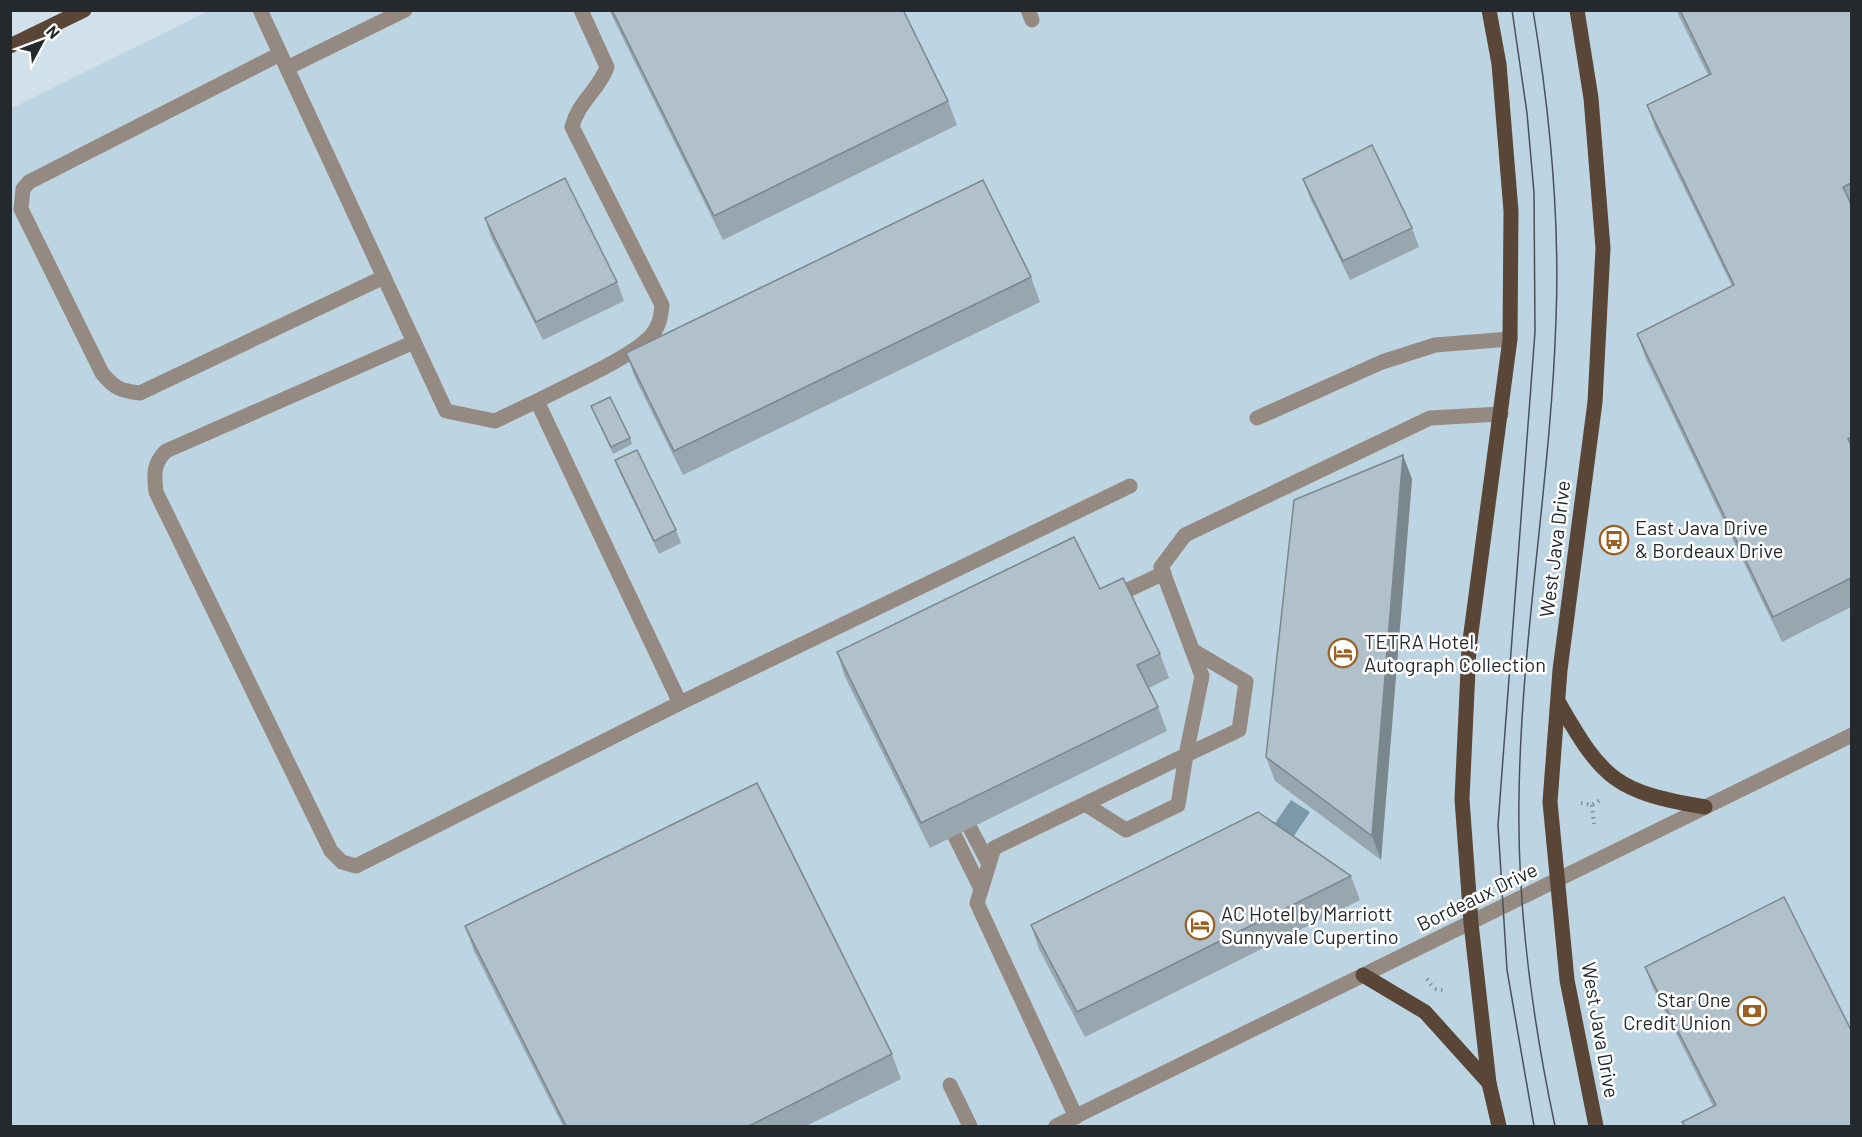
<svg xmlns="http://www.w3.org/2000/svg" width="1862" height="1137" viewBox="0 0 1862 1137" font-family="Barlow,sans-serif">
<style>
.built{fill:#bdd5e2}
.water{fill:#7a99aa}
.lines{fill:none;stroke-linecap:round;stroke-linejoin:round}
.path{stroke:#838f96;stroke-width:4;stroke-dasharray:1.5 4.5;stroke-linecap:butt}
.minor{stroke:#958a81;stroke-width:15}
.major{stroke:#594636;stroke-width:15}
.tram{stroke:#4a5257;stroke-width:1.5}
.wall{fill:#97a6af}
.shaded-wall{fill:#7b878e}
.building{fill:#b0c1cb;stroke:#7b878e;stroke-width:1.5}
.labels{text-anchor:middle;stroke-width:5;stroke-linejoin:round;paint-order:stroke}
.poi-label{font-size:20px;fill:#23292d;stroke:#fff;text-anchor:start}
.street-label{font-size:20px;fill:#23292d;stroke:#fff}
</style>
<rect width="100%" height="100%" fill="#d0e1eb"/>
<path class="built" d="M208,11H1851V1126H11L10,109Z"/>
<path class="water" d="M1291,800L1310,812L1287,846L1268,833Z"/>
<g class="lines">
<g class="path">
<path d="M1581,803L1592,805L1602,799"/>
<path d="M1592,805L1594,824"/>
<path d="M1427,979L1434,989"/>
<path d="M1435,989L1443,990"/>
</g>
<g class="minor">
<path d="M260,10L446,411L495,421L537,401L680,703L1130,486"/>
<path d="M1028,10L1032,20"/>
<path d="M280,54L29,182L23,189L21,209L102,373C114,388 121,391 140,393L384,277"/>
<path d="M287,68L405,10"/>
<path d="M414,342L166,451C153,464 154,474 156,492L331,851L342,862L356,866L680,703"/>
<path d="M537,401C567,385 629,359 651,336C659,327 661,317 662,305L572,127C578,102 599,90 607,67L581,10"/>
<path d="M1257,418L1382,362L1435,345L1510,339"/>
<path d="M1111,598L1164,573"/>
<path d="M1085,804L1126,830L1178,805L1186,755L1239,730L1246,682L1192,650"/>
<path d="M961,811L989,864"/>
<path d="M946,818L981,889"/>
<path d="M950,1085L970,1126"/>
<path d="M1076,1117L977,903L994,848L1186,755L1202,676L1161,567L1185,535L1430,418L1501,414"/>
<path d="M1056,1126L1852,735"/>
</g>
<g class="major">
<path d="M1489,10L1499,64L1511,211L1510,339L1469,648L1462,799L1471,923L1489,1083L1499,1126"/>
<path d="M1577,10L1591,98L1603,248L1595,402L1560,670L1550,802L1567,980L1596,1126"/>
<path d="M10,46L84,10"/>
<path d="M1559,703C1603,780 1616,792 1705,807"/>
<path d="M1363,975L1425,1012L1489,1083"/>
</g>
<g class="tram">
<path d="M1512,10L1527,113L1534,193L1535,332L1498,825L1507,970L1534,1126"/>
<path d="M1533,10C1550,113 1560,215 1556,319C1551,479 1521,637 1519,797C1517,908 1532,1018 1555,1126"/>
</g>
</g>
<g class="wall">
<path d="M609,10H903L948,101L957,125L723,240Z"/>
<path d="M1676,10H1851V607L1782,642L1646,359L1637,334L1732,286L1656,130L1647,105L1708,75Z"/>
<path d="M1303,179L1412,228L1419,247L1350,280L1310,198Z"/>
<path d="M485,218L617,282L624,301L543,340L491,237Z"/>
<path d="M1031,277L1040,302L683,475L635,378L626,353Z"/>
<path d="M591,406L630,438L632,444L613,454Z"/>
<path d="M615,460L676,530L681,543L659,554L620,473Z"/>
<path d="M1412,479L1381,860L1275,781L1266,757Z"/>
<path d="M1100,589L1160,654L1169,678L1149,688L1158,707L1167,731L930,848L845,677L837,652Z"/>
<path d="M1351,876L1360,900L1085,1037L1039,949L1031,925Z"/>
<path d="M465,926L892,1054L901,1079L806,1126H563L474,951Z"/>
<path d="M1645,967L1851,1126H1684L1682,1122L1713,1106L1652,986Z"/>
</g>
<path class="shaded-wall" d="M1403,455L1412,479L1381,860L1372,836Z"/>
<g class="building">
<path d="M612,10H903L948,101L714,216Z"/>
<path d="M1680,10H1851V183L1843,187L1851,204V437L1848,439L1851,445V578L1773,617L1637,334L1734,285L1647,105L1711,74Z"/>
<path d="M1372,145L1412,228L1343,261L1303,179Z"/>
<path d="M565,178L617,282L536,322L485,218Z"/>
<path d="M983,180L1031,277L674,451L626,353Z"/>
<path d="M610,397L630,438L611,447L591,406Z"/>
<path d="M637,450L676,530L654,541L615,460Z"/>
<path d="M1403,455L1372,836L1266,757L1294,500Z"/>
<path d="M1074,537L1100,589L1123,578L1160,654L1137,665L1158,707L921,823L837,652Z"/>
<path d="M757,783L892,1054L749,1126H566L465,926Z"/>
<path d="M1258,812L1351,876L1077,1012L1031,925Z"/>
<path d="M1784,897L1851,1030V1126H1685L1682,1122L1716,1105L1645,967Z"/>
</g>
<defs>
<g id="bus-ring" transform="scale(1.5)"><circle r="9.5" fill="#fff" stroke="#9c6023" stroke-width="1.5"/><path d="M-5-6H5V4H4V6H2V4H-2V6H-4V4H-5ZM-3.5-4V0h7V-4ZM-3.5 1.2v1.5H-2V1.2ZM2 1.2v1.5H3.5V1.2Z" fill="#9c6023"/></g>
<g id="hotel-ring" transform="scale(1.5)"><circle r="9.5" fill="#fff" stroke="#9c6023" stroke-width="1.5"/><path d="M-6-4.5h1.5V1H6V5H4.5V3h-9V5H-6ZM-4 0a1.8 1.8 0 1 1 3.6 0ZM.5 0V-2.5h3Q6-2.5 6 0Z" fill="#9c6023"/></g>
<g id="bank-ring" transform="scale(1.5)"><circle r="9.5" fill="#fff" stroke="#9c6023" stroke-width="1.5"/><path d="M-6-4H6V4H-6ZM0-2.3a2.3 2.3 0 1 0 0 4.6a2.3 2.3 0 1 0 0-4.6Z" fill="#9c6023"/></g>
</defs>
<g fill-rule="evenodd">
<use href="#bus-ring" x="1614" y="540"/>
<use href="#hotel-ring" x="1343" y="653"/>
<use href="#hotel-ring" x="1200" y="925"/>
<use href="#bank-ring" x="1752" y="1011"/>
</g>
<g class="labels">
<g class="poi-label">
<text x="1635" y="535">East Java Drive<tspan x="1635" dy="23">&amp; Bordeaux Drive</tspan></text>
<text x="1364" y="649">TETRA Hotel,<tspan x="1364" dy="23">Autograph Collection</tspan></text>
<text x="1221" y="921">AC Hotel by Marriott<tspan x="1221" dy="23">Sunnyvale Cupertino</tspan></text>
<text x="1731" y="1007" text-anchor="end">Star One<tspan x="1731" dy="23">Credit Union</tspan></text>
</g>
<g class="street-label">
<text transform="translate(1555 549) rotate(-83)" y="7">West Java Drive</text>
<text transform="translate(1477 897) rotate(-26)" y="7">Bordeaux Drive</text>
<text transform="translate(1600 1030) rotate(80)" y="7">West Java Drive</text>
</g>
</g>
<rect width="1862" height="1137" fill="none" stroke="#23292d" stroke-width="24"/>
<g transform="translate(42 42) rotate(49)" stroke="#ffffff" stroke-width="4.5" paint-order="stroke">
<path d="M0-4.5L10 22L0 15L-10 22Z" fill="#23292d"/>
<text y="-9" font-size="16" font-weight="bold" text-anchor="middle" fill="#23292d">N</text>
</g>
</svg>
